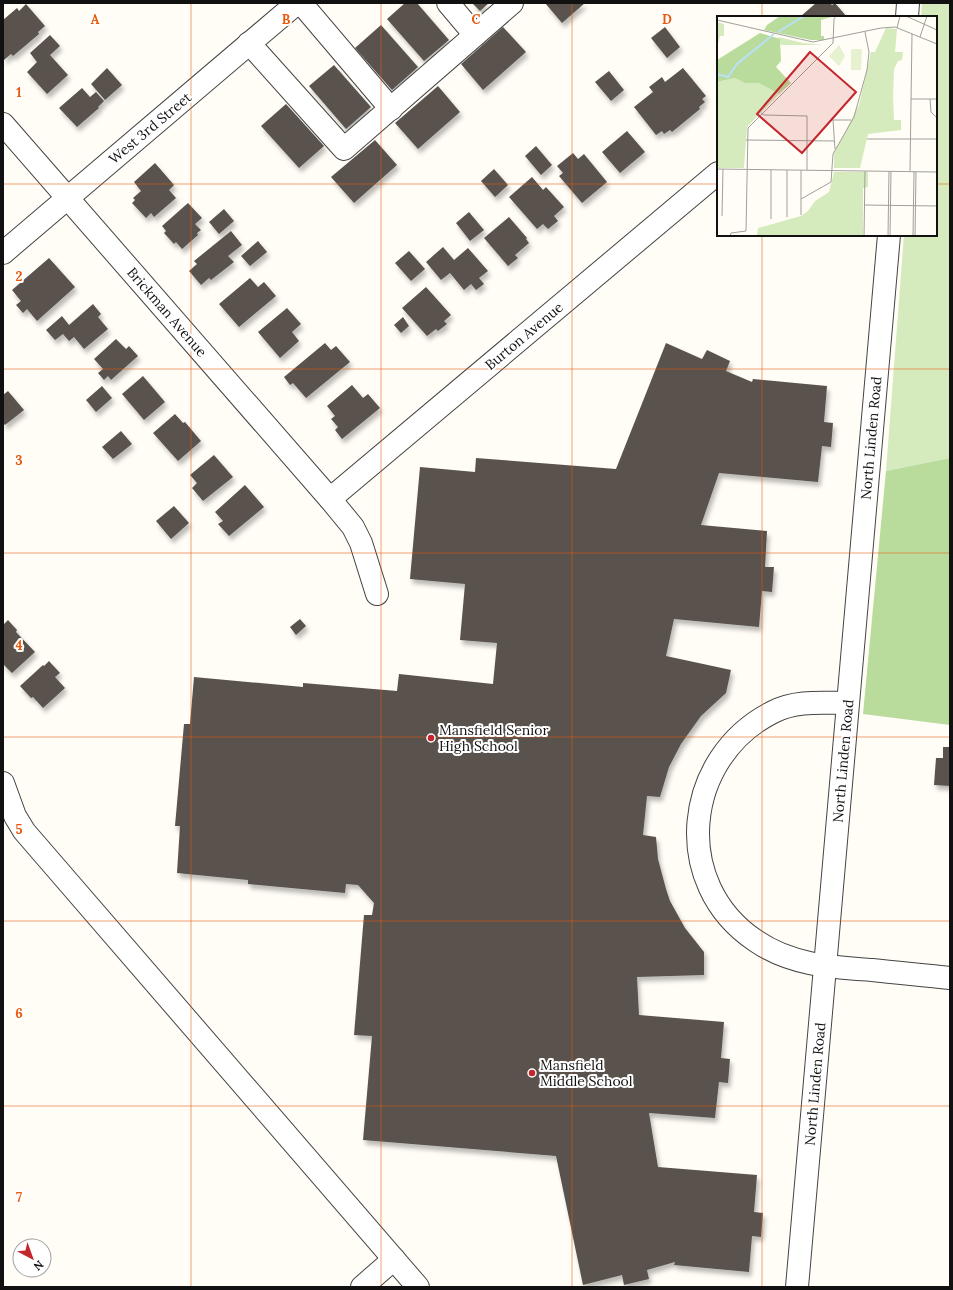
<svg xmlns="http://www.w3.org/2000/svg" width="953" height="1290" viewBox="0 0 953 1290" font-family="Lora,serif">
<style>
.green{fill:#d5ebbd}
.forest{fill:#b9dc9c}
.building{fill:#5a524d;filter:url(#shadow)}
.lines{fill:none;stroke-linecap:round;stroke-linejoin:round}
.minor-casing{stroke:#444;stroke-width:24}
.minor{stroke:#fff;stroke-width:22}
.grid{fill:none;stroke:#e8590c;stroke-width:1;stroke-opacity:0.55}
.poi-dot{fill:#c4262e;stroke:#fff;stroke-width:1.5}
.labels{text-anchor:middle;stroke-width:4;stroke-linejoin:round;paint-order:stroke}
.street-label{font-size:14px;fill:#111;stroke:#fff}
.poi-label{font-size:14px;fill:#111;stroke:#fff;text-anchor:start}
.inset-river{fill:none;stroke:#b9e0f7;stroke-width:2}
.inset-road{fill:none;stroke:#a09f9a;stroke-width:1}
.view{fill:#c4262e;fill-opacity:0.15;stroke:#c4262e;stroke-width:2}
.inset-edge{fill:none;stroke:#111;stroke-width:2}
.grid-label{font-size:13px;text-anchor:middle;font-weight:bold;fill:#e8590c;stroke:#fff;stroke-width:4;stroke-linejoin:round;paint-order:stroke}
</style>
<defs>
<filter id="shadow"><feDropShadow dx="2.5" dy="4.5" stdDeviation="2" flood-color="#0004"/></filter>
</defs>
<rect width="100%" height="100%" fill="#fffdf5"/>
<path class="green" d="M922,3H950V458L886,471L904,235H936V17H921Z"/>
<path class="forest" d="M950,458V725L863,714L886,471Z"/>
<g class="building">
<path d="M405,3H417L449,40L424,61L387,19Z"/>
<path d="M472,3H489L480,11Z"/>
<path d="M545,3H585L562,23Z"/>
<path d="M816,3H830L832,5L835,3L847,17H802L801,16Z"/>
<path d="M26,4L45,26L38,32L39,34L13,56L11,54L4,60L3,20L17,8L19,11Z"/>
<path d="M381,25L418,67L392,90L355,48Z"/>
<path d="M503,27L526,52L483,90L461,64Z"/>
<path d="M665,27L680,47L667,58L651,38Z"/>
<path d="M50,35L60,46L50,55L68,75L47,94L27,72L37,62L30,53Z"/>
<path d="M334,65L371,107L346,129L309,86Z"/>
<path d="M107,68L122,85L105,100L91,84Z"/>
<path d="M683,68L706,96L702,99L705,102L699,107L700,109L672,132L670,130L664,134L662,131L656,135L634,107L653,92L649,87L662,77L665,82Z"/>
<path d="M609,71L624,90L611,101L595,82Z"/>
<path d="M438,86L460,112L418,149L395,123Z"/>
<path d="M82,88L90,97L96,92L104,101L98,107L99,108L77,127L59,108Z"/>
<path d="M286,104L324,146L299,168L261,126Z"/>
<path d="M627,131L645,152L620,173L602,152Z"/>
<path d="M375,140L397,165L354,203L331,177Z"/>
<path d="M536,146L552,165L541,175L525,156Z"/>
<path d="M573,153L578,159L584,154L607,182L582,203L559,176L563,173L557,166Z"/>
<path d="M155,163L174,185L169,190L176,198L154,217L151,213L146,218L132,203L135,200L133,198L141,191L134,182Z"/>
<path d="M494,169L508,185L495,197L481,181Z"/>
<path d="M532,177L543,190L546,187L564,207L554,216L558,221L548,229L543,224L537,229L509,197Z"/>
<path d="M188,203L202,218L195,224L201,230L197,233L198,235L182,249L176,242L174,244L164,233L166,231L162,226Z"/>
<path d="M224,209L234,221L219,234L209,222Z"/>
<path d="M469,212L484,230L470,241L456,223Z"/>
<path d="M509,217L527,238L526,239L529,243L515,255L518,258L508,266L484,238Z"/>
<path d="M231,231L242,245L228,256L234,262L211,280L209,278L201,285L189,271L197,264L194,261Z"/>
<path d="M258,241L267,252L250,266L241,256Z"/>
<path d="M443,247L454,260L468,248L488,271L479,278L484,284L476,290L471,284L464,290L450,273L441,280L426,262Z"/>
<path d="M409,251L425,269L411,281L395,263Z"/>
<path d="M49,258L75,287L37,321L27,309L23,313L16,305L21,301L12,290Z"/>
<path d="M250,278L258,287L264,282L276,296L239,327L219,304Z"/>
<path d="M426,287L451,315L444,321L447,324L438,331L436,329L427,336L402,308Z"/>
<path d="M93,304L101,314L98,317L108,329L84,349L74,337L69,341L63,334L55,340L46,330L62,316L69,325Z"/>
<path d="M287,308L301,324L292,332L299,341L280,358L258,332Z"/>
<path d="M403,317L409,326L401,333L394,325Z"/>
<path d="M116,339L126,349L129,346L138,356L111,380L108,376L104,380L98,373L103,369L94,359Z"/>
<path d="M325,343L331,350L336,346L350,362L306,398L293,383L290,385L284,377Z"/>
<path d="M666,343L702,359L707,350L730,361L726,371L752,382L753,379L827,386L824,422L833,423L831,447L822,446L818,482L719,473L701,525L767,531L765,567H774L772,592L762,591L759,627L674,619L666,656L731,670L726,693L701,716L681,744L669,767L660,797L647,796L643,835L656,837L658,859L666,889L670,901L685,928L704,952V975L637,977L639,1015L724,1022L721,1058L730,1059L728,1083L719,1082L715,1118L649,1113L658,1167L757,1175L754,1212L763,1213L761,1237L752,1236L749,1272L674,1265L675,1262L647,1270L649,1279L624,1285L622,1275L583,1285L556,1156L363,1140L372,1036L354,1035L364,915H372L374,903L358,885L346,884L345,893L248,884V880L177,873L180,826H175L184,724H190L194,677L303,687V683L397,691L399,674L493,684L497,643L460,640L465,584L410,579L420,467L475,472L476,458L616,469Z"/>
<path d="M143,376L165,402L144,420L122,394Z"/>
<path d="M352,385L363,398L368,394L380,408L342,439L335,430L338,427L331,419L335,416L327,406Z"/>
<path d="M102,386L112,398L96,412L86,400Z"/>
<path d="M8,391L24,410L5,425L3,423V395Z"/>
<path d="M175,414L183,423L185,422L201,441L178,461L153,433Z"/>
<path d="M121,431L132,444L113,459L102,447Z"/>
<path d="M214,455L233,477L203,501L192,488L197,483L190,475Z"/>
<path d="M245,485L264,507L229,536L218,524L223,521L215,512Z"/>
<path d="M174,506L189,523L171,539L156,521Z"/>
<path d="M300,619L306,626L296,635L290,627Z"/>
<path d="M8,620L17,630L16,632L35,652L12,673L3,664V625Z"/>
<path d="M49,661L60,673L55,677L65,688L43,708L33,697L31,698L20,686L43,665L44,666Z"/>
<path d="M943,747H950V786L934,785L936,758H943Z"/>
</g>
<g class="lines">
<g class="minor-casing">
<g id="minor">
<path d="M301,3L391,109"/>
<path d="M448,3L475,35"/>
<path d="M907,17L908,3"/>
<path d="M249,43L344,149L512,3"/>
<path d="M3,124L330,499L353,527L361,543L377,594"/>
<path d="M3,253L297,3"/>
<path d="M330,499L718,173"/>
<path d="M847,703C823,703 796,700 773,712C683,757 670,884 756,941C791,965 831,967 872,970C898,973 924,975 950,978"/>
<path d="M3,783L15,816L24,831L418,1287"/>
<path d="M362,1287L394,1259"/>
<path d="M797,1287L889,235"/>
</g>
</g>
<use href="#minor" class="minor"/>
</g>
<path class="grid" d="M191,3V1287M381,3V1287M572,3V1287M762,3V17M3,184H718M936,184H950M762,235V1287M3,369H950M3,553H950M3,737H950M3,921H950M3,1106H950"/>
<g class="poi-dot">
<circle cx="431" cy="738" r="4"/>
<circle cx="532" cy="1073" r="4"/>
</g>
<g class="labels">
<g class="street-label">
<text transform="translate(150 128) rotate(-40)" y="5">West 3rd Street</text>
<text transform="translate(167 312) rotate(49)" y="5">Brickman Avenue</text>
<text transform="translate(524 336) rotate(-40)" y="5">Burton Avenue</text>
<text transform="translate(871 438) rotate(-85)" y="5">North Linden Road</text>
<text transform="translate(843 761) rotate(-85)" y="5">North Linden Road</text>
<text transform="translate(815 1084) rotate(-85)" y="5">North Linden Road</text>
</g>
<g class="poi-label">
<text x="439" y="735">Mansfield Senior<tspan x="439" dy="16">High School</tspan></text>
<text x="540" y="1070">Mansfield<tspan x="540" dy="16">Middle School</tspan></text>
</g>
</g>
<g transform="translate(717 16)">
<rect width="220" height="220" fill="#fffdf5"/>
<path d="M0,6L7,8V20H3L0,32ZM169,12L180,13L178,36H186L185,44L181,45L177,53L176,81L177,104H184V114L151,118L143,152H117V137L142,89L154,36H158ZM61,21L86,27L108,29H64ZM18,62L29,67H42L62,78L30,111L27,152H0V66ZM117,156H151V171L146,172V220H14L40,219L41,212L84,200L91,195L98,185L112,176Z" fill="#d5ebbd"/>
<path d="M63,0H118L104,4V20H107V24H94L47,14L50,9ZM43,17L63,23L64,45L59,51L74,67L62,78L42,67H28L18,62L0,66V44Z" fill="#b9dc9c"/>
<path d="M122,29L128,40L122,50L112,40ZM134,33H145L144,54H134Z" fill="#e6f2cf"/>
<path class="inset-river" d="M61,16L87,0M0,58L11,61L20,48L57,18"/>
<path class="inset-road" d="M189,0L220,14M0,4L96,26L164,12L178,11L220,28M180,12L183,0M203,21L210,0M194,83H220M213,83L214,96L220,102M44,97L47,99L90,100V154M150,123H220M29,124L117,125M118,133L116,104H134M0,153L220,156M54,154V203M84,154V199M193,155L195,18M84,183L114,166L116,138L137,101L150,54L152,36L148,16M147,189L220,190M5,200L6,153M70,201V154M13,220L14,217L29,215L31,112L116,27L117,3L119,0M147,220L148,155M171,220L172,155M173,220L174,155M196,220L197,156M198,220L199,156"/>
<path class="view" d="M93,36L139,76L85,137L40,98Z"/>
<rect width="220" height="220" class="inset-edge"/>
</g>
<g class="grid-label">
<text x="95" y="24">A</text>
<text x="286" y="24">B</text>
<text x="476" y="24">C</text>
<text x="667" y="24">D</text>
<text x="19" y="97">1</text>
<text x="19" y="281">2</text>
<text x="19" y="465">3</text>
<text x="19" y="650">4</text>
<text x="19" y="834">5</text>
<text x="19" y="1018">6</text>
<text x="19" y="1202">7</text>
</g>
<rect width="953" height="1290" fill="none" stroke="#111111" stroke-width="8"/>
<g transform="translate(32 1258) rotate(139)"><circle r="19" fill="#ffffff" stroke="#a0a0a0"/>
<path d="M0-3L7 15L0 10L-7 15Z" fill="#c4262e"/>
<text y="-6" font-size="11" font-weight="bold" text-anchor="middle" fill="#111111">N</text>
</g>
</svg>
